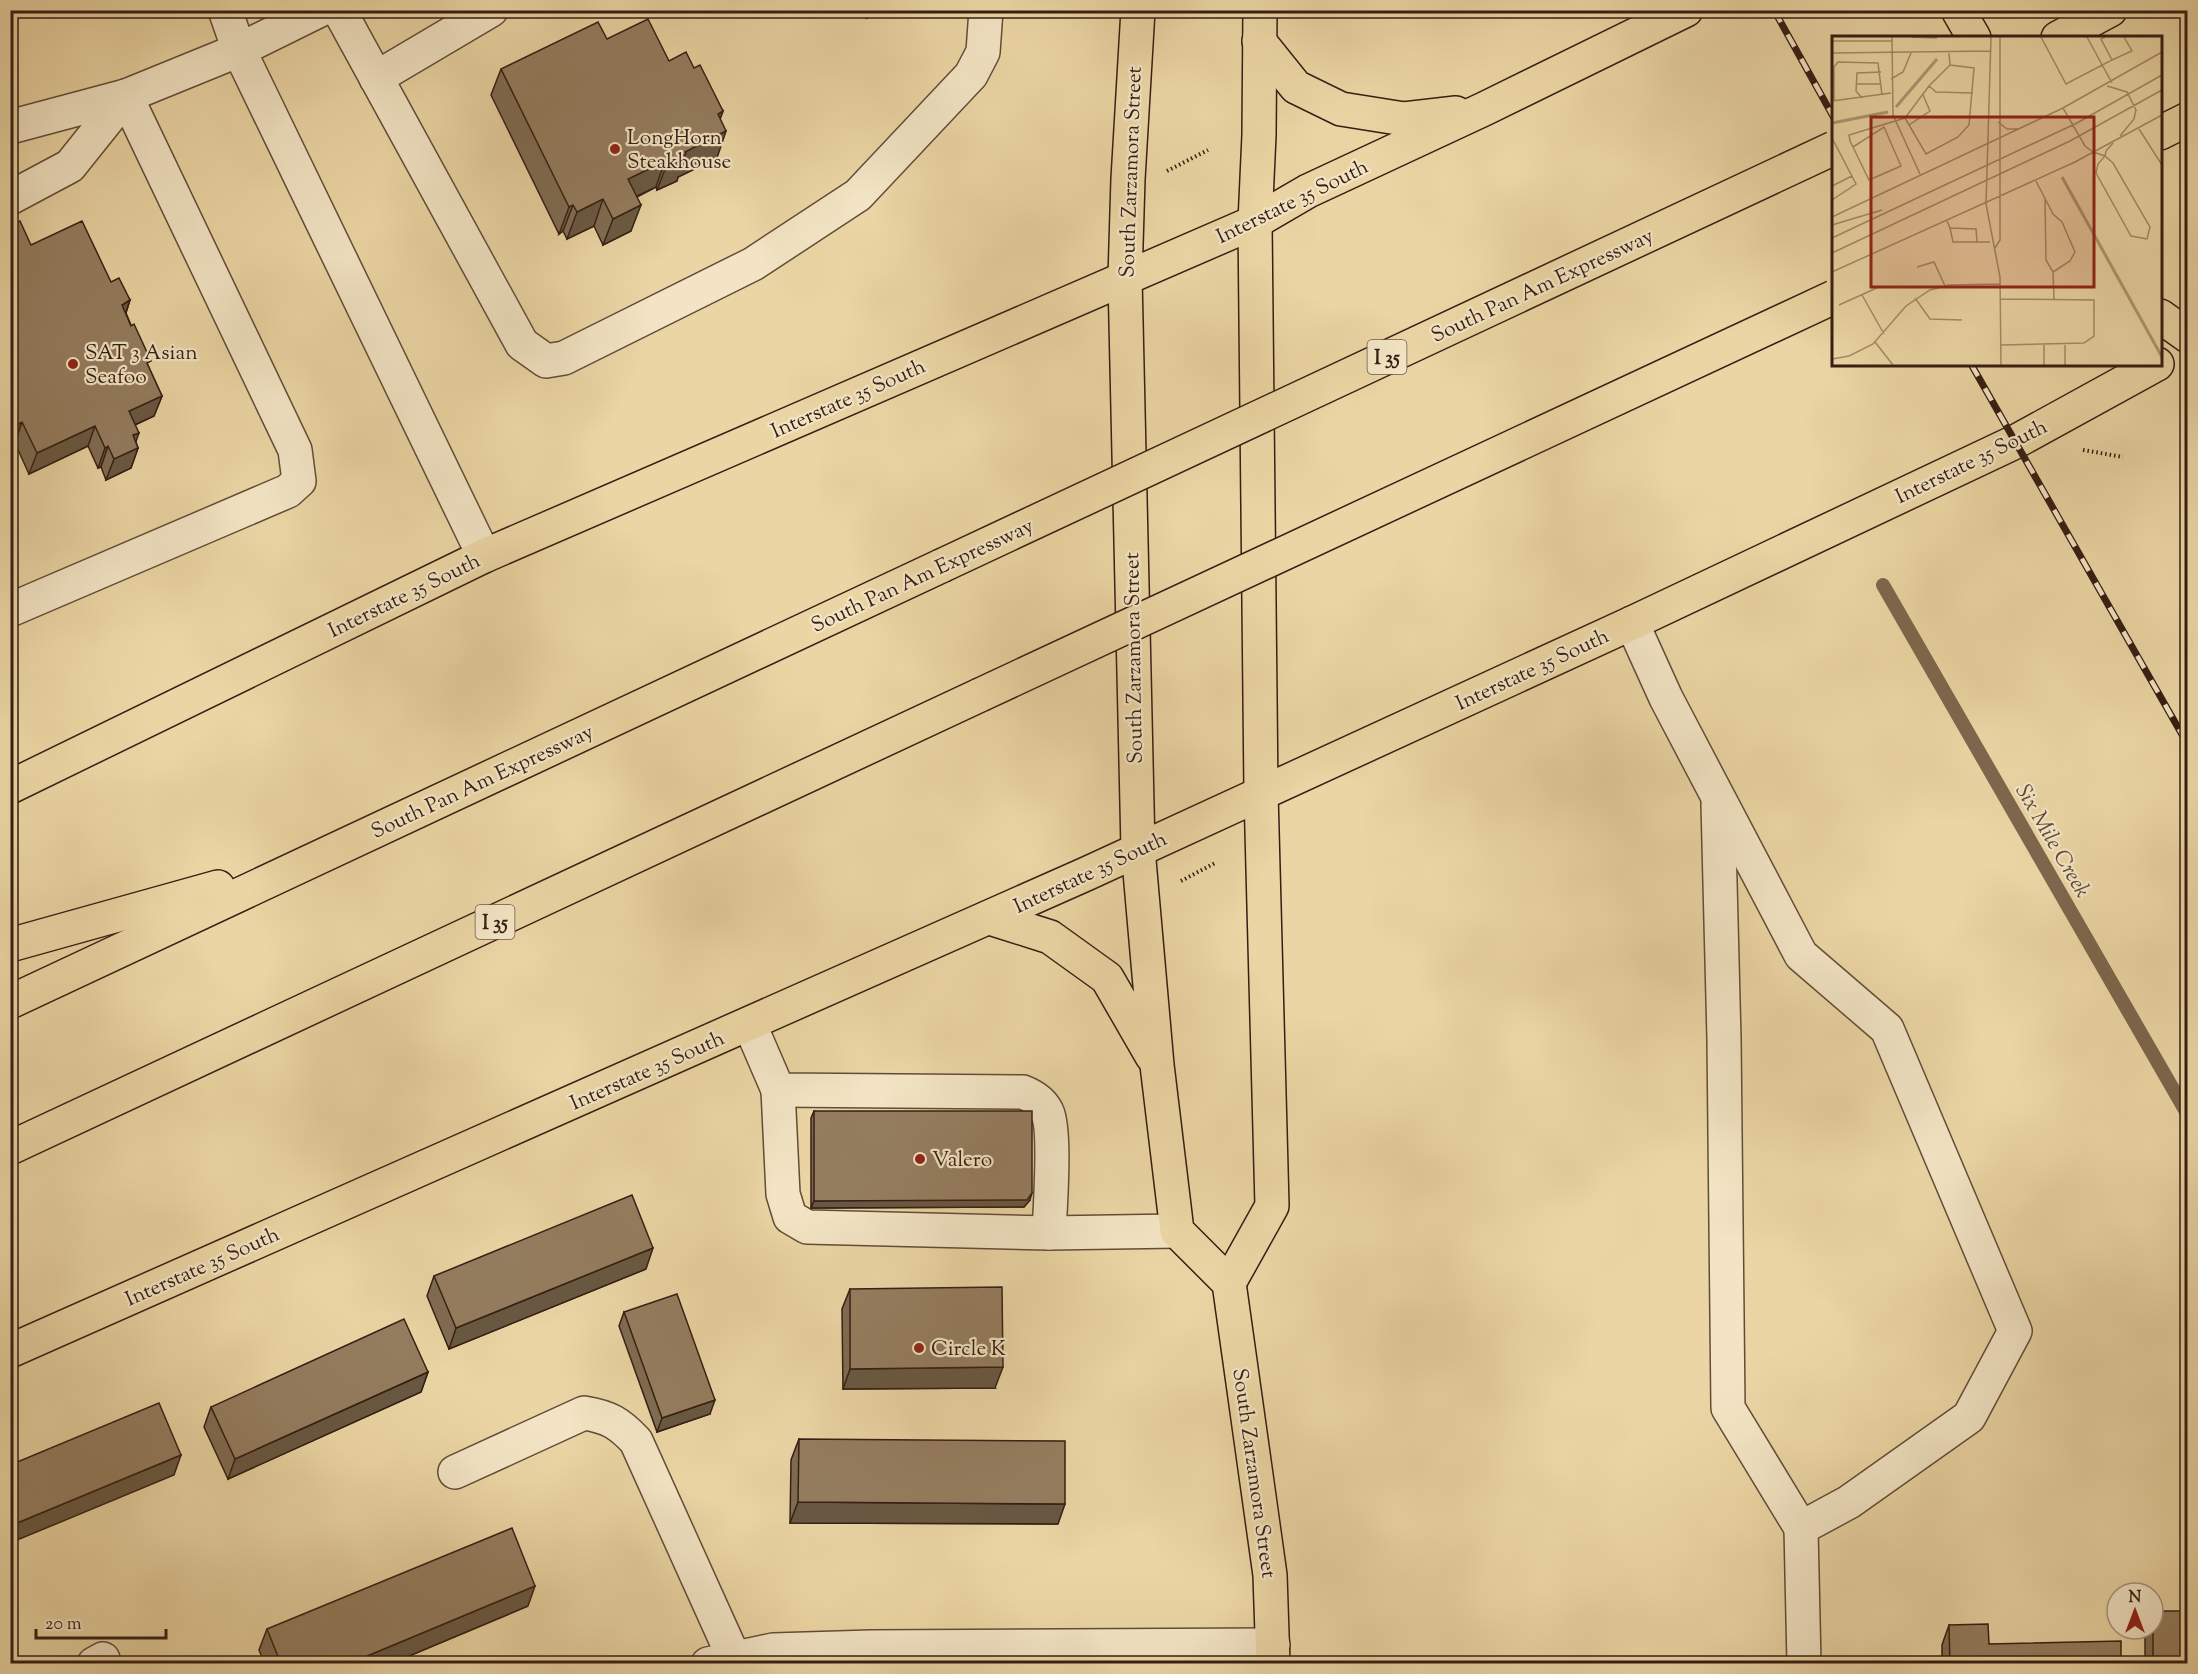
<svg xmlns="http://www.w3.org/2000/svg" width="2198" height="1674" viewBox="0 0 2198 1674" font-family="'Sorts Mill Goudy',serif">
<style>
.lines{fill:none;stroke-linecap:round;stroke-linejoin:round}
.stream{stroke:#7d674d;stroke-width:14}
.minor-casing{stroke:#624c38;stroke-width:36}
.major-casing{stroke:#351e14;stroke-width:36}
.highway-casing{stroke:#351e14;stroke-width:36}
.path{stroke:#351e14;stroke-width:4;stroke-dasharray:1.5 3;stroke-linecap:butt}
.minor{stroke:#f2e4c4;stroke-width:33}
.major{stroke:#ebd5a4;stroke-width:33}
.highway{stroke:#ebd5a4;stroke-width:33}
.rail-casing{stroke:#351e14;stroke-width:7}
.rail{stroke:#f2e4c4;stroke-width:4.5;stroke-dasharray:14;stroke-linecap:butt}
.highway-bridge-casing{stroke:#351e14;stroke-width:36;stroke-linecap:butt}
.highway-bridge{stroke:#ebd5a4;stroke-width:33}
.wall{fill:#7f6c52;stroke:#351e14;stroke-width:1.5}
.shaded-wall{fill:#685842;stroke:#351e14;stroke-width:1.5}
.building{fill:#947d5f;stroke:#351e14;stroke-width:1.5}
.poi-dot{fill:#8f2418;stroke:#f2e4c4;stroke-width:2}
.labels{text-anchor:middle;stroke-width:4.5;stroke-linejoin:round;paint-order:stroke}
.shield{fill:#f2e4c4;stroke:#6e5949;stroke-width:1.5}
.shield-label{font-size:20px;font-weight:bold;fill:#351e14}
.poi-label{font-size:21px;fill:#351e14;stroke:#f2e4c4;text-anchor:start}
.street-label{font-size:21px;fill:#351e14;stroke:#f2e4c4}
.water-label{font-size:22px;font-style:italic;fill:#5f4835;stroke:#f2e4c4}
.inset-river{fill:none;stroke:#ad9773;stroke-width:3}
.inset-road{fill:none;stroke:#a28c6a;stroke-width:1.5}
.view{fill:#8f2418;fill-opacity:0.15;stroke:#8f2418;stroke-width:3}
.inset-edge{fill:none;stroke:#351e14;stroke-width:3}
</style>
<rect width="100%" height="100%" fill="#ebd5a4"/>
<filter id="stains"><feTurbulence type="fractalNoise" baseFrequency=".00333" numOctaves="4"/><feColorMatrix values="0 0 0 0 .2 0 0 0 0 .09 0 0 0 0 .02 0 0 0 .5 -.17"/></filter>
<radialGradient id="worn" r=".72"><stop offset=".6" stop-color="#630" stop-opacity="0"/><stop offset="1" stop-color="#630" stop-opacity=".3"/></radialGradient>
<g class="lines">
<path class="stream" d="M1883,585L2188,1115"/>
<g class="minor-casing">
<g id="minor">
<path d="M225,10L239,50L484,556"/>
<path d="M339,10L522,344L546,361L564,358L753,264L858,195L971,75L983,52L986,10"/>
<path d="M376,78L491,10"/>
<path d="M10,127L126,96L239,50L320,10"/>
<path d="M10,198L70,166L126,96"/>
<path d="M10,610L288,491L299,481L295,450L126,96"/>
<path d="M1632,623L1666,698L1801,955L1887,1029L2015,1331L1969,1417L1849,1502L1801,1528L1804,1664"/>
<path d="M1718,804L1724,1039L1728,1408L1801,1528"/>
<path d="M750,1025L778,1090L1023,1092C1033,1096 1042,1101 1047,1112C1056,1129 1050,1210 1049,1233"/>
<path d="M778,1090L783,1194L790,1217L807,1227L1049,1233L1177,1231"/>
<path d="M455,1472L584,1413C609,1417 619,1423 636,1441L734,1658"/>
<path d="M94,1664L103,1659"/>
<path d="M708,1664L773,1650L871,1647L1273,1645"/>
</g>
</g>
<g class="major-casing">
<g id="major">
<path d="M1138,10L1128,179L1125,278L1138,849L1157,1065L1177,1231L1229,1283L1270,1575L1273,1664"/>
<path d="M1958,10L1974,38"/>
<path d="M1259,41L1296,87L1341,109L1404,119L1456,113"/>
<path d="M2160,316L2188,336"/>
<path d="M10,787L484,556L1255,222L1308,191L1484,109L1686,10"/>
<path d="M990,918L1050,937L1107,978L1152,1056"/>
<path d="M1229,1283L1272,1206L1261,793L1255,222L1259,135L1260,10"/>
<path d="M10,1351L1086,874L1632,623L2015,442L2157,364"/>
</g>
</g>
<g class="highway-casing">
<g id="highway">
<path d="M2058,38L2110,10"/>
<path d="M2160,133L2188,119"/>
<path d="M10,945L218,887"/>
<path d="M10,1002L941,566"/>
<path d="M10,1148L980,695"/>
</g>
</g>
<g class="path">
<path d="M1167,171L1208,150"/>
<path d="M2083,450L2123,457"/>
<path d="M1181,881L1215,863"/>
</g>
<use href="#minor" class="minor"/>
<use href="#major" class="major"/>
<use href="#highway" class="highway"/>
<g class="rail-casing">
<g id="rail">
<path d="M1774,10L1834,118"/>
<path d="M1971,364L2188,745"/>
</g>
</g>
<use href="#rail" class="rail"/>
<g class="highway-bridge-casing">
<g id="highway-bridge">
<path d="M941,566L1834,148"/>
<path d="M980,695L1834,297"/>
</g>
</g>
<use href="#highway-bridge" class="highway-bridge"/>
</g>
<g class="wall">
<path d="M863,10H881L867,18Z"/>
<path d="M607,39L669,61L694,68L723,111L720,119L717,158L678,177L677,181L657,190L656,187L637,197L631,231L603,245L594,226L567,239L563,231L559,234L491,95L501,69Z"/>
<path d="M10,225L31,245L111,282L130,300L126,313L149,368L162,396L154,416L135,425L136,442L138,448L131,468L106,480L101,467L98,468L88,446L29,474L15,443L10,445Z"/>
<path d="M814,1111L1030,1200L1024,1207L811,1208V1118Z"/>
<path d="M646,1269L449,1349L427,1296L434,1276Z"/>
<path d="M850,1289L995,1388L843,1389L842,1309Z"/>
<path d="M624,1312L710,1414L657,1432L619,1326Z"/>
<path d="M428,1372L421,1392L228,1479L204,1427L211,1407Z"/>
<path d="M799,1439L1058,1524L790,1523L791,1460Z"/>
<path d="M528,1606L390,1664H265L259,1650L267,1629Z"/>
<path d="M1949,1625L1989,1644L2121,1664H1942V1645Z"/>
<path d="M2146,1629H2153L2187,1664H2145V1632Z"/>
</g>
<g class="shaded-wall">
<path d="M870,10H881L867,18Z"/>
<path d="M723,111L713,138L726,131L717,158L678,177L677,181L657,190L667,164L685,152L718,114Z"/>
<path d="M665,161L656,187L618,205L628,179Z"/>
<path d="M603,199L594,226L567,239L577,212Z"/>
<path d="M573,205L563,231L559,234L569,207Z"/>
<path d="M641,205L631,231L603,245L613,219Z"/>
<path d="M130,300L123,321L122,305Z"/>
<path d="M162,396L154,416L121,431L129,411Z"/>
<path d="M22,422L15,443L10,445V439L15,426Z"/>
<path d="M95,426L88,446L29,474L37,453Z"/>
<path d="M139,433L133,450L138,448L131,468L106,480L114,459L133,435Z"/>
<path d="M108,446L101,467L98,468L105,448Z"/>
<path d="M1032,1193L1030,1200L1024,1207L811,1208L814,1201Z"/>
<path d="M653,1248L646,1269L449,1349L456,1328Z"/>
<path d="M1003,1367L995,1388L843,1389L850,1369Z"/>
<path d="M428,1372L421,1392L228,1479L235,1459Z"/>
<path d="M715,1400L710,1414L657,1432L662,1418Z"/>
<path d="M181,1455L174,1475L10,1543V1526Z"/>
<path d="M798,1502L1065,1504L1058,1524L790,1523Z"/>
<path d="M535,1586L528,1606L390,1664H348Z"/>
</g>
<g class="building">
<path d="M648,19L669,61L686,52L694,68L700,65L723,111L718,114L726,131L685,152L686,154L667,164L665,161L628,179L641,205L613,219L603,199L577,212L573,205L569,207L501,69L598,22L607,39Z"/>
<path d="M20,221L31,245L82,221L111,282L119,278L130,300L122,305L131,326L134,324L151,361L147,363L162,396L129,411L139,433L133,435L138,448L114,459L108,446L105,448L95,426L37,453L22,422L15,426L10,416V255L12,254L10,251V225Z"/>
<path d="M814,1111H1032V1193L1027,1200L814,1201Z"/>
<path d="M632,1195L653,1248L456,1328L434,1276Z"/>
<path d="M1002,1287L1003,1367L850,1369V1289Z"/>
<path d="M677,1294L715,1400L662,1418L624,1312Z"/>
<path d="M404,1319L428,1372L235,1459L211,1407Z"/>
<path d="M159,1403L181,1455L10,1526V1465Z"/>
<path d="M799,1439L1065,1441V1504L798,1502Z"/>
<path d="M512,1528L535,1586L348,1664H281L267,1629Z"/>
<rect x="2153" y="1611" width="34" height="53"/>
<path d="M1988,1624L1989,1644L2121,1641V1664H1950L1949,1625Z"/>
</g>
<g class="poi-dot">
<circle cx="615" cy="149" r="6"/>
<circle cx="73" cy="364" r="6"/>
<circle cx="920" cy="1159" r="6"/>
<circle cx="919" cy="1348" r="6"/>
</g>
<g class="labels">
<g class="shield">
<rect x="1367.5" y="340" width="39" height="34" rx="4.5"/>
<rect x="475.5" y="905" width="39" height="34" rx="4.5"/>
</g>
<g class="shield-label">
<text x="1387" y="364">I 35</text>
<text x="495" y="929">I 35</text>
</g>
<g class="poi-label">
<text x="627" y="144">LongHorn<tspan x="627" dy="24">Steakhouse</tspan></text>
<text x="85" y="359">SAT 3 Asian<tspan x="85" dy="24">Seafoo</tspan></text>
<text x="932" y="1166">Valero</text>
<text x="931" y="1355">Circle K</text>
</g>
<g class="street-label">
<text transform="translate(1130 172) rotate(-88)" y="7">South Zarzamora Street</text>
<text transform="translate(1292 201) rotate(-26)" y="7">Interstate 35 South</text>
<text transform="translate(1542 285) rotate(-25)" y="7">South Pan Am Expressway</text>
<text transform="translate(848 398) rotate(-24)" y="7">Interstate 35 South</text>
<text transform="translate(1971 461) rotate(-26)" y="7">Interstate 35 South</text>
<text transform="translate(922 575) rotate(-25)" y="7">South Pan Am Expressway</text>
<text transform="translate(404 595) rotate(-26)" y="7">Interstate 35 South</text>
<text transform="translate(1133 658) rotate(-91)" y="7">South Zarzamora Street</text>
<text transform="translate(1532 669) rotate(-25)" y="7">Interstate 35 South</text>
<text transform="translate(482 781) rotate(-25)" y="7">South Pan Am Expressway</text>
<text transform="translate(1090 872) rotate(-25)" y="7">Interstate 35 South</text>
<text transform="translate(647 1070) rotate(-24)" y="7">Interstate 35 South</text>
<text transform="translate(202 1266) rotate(-24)" y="7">Interstate 35 South</text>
<text transform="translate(1255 1473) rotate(82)" y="7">South Zarzamora Street</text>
</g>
<g class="water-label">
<text transform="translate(2054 840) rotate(60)" y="8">Six Mile Creek</text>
</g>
</g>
<g transform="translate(1832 36)">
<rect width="330" height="330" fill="#ebd5a4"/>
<path class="inset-river" d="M64,71L105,23M0,87L56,76M230,141L330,321"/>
<path class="inset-road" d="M60,1L61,79L88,138M79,1L105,2M159,1L154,168L168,241L169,329M209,1L234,48L280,24L269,3L273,1M255,1L280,47M0,5H60M0,17L158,15M280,24L300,15L292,1M59,43L71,36L79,17M24,48H49M97,50L104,56L141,57M275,50L295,56L304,74L302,83L288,100M30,62L24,55L25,37L49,36M0,65L59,57M2,65V31L6,26L46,27L50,59M231,72L253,110L261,116M73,82L94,118L126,101L137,89L142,32L118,29M166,86L175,93H186M77,89L98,75L91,59M307,93L330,129M0,102L24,148L0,164M21,111L52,91L69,130L37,144L21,111L18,105L17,99L73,82L97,50L118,29L117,17M261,116L273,120L281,127L318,191L315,203L299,200L264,137L266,128L273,120L274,115L281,107M204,145L221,178L230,186L243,216L238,225L221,236L222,263M0,150L20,140M213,163L214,224L221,236M0,181L231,72L330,16M115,185L118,192L144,193L145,206M0,189L50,174M118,192L121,206H158M0,202L245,87L330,39M163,212L168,204V1M0,217L238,105L330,54M85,231L102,226L113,250M0,236L243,126L330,79M30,259L52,298M83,262L98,283L130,284M168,263L262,264V300L252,307L168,309M7,269L49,250M43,306L61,329M233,307V329M0,323L17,320L41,308L74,270L98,254L117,249L168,248M212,329V308"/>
<path class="view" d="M39,81H262V251H39Z"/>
<rect width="330" height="330" class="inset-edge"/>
</g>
<rect width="2198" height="1674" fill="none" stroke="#ebd5a4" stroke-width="36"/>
<rect x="12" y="12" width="2174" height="1650" fill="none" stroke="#351e14" stroke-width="3"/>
<rect x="18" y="18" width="2162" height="1638" fill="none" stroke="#351e14" stroke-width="1.5"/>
<g transform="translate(2135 1611)"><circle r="28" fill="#f2e4c4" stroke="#a6957e" stroke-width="1.5"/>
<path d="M0-4.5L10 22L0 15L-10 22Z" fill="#8f2418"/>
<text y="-9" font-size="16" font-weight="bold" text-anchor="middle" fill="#351e14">N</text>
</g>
<path d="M36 1629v9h130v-9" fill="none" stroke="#351e14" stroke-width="3"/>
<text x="45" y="1629" font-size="18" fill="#351e14" stroke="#f2e4c4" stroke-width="4.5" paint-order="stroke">20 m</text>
<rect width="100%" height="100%" filter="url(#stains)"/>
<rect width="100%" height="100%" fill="url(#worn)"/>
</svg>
